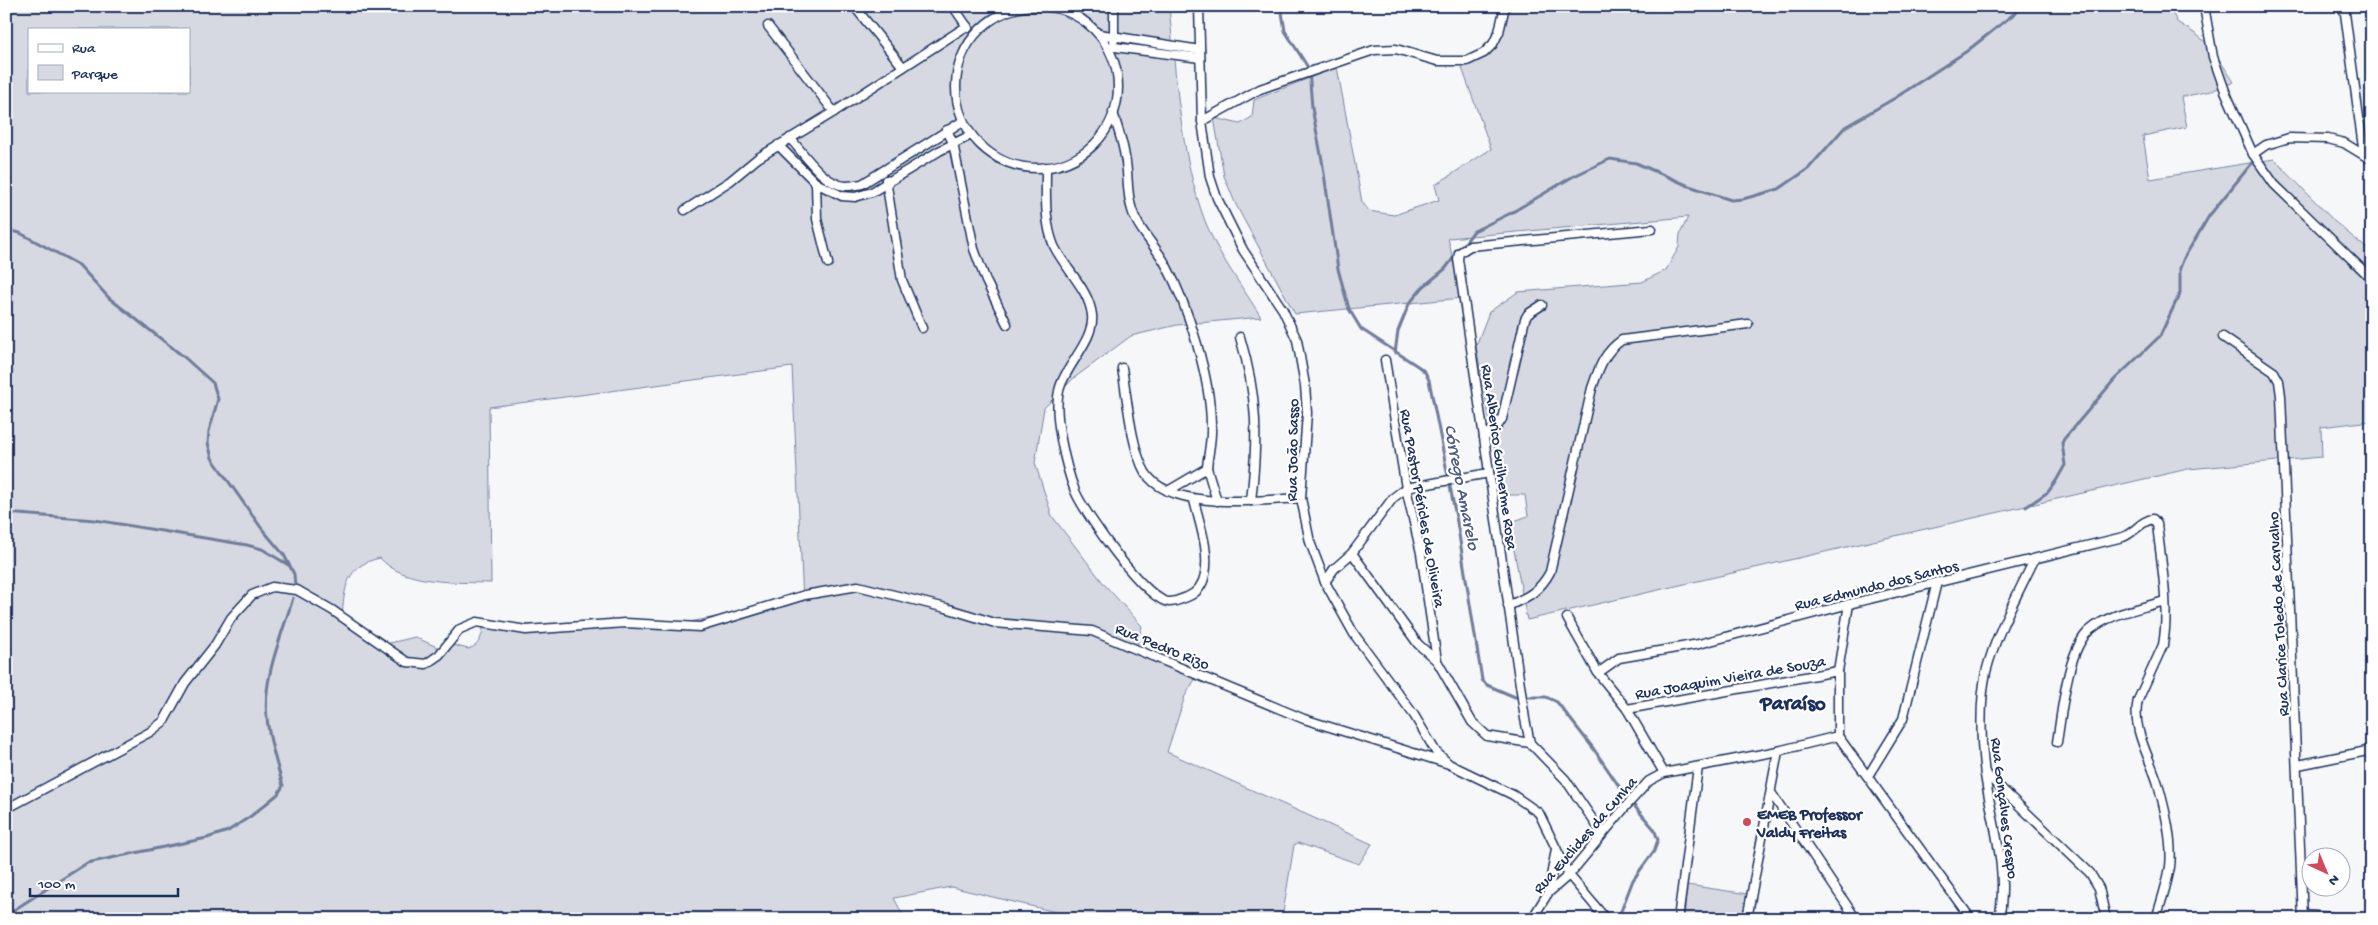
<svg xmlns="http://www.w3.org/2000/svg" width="2378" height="925" viewBox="0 0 2378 925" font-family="'Gochi Hand',sans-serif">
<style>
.green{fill:#d6d9e2;stroke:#7884a0;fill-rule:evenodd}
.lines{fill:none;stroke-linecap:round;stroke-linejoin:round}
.stream{stroke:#707c99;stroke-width:3}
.street-casing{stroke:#1b2f5e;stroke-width:11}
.street{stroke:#fff;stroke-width:8}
.poi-dot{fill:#d1495b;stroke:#fff;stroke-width:2}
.labels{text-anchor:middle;stroke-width:4.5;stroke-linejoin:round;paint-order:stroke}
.street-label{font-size:16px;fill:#1b2f5e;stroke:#fff}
.poi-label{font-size:16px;font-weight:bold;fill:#1b2f5e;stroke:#fff;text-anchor:start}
.water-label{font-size:18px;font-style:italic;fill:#4d5c81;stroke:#fff}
.district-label{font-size:21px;font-weight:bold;fill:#1b2f5e;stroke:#fff}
</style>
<rect width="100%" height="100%" fill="#f6f7f9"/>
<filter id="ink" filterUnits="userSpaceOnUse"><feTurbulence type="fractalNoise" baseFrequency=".02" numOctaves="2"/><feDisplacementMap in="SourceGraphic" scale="10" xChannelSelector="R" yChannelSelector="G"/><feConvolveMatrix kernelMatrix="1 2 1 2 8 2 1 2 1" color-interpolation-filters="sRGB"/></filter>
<g filter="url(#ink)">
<g class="green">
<path d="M6,6H1169C1176,77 1180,154 1205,221C1218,255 1242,286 1261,317L1177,325L1131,336L1074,378L1044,408L1035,463L1052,516L1104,584L1142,626L1137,646L1197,676L1185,696L1167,752L1372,844L1359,864L1298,843L1294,845L1282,919H1085L951,887L894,898L905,919H13L6,915ZM29,29H189V91H29ZM792,367L803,601L662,627L484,624C482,634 481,646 468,649L453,645L437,647L415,637L386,644C371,634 362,619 342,619C344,588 346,565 380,558C403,585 458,582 491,583L489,407Z"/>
<path d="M1509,6H2169L2177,22L2197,35L2211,47L2234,82L2211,91L2181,97L2187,127L2143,136L2150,179L2274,159L2335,222L2372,253V421L2321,427L2322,457L2188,469L1527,620L1509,523L1528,516L1525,495H1503L1476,346L1489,312L1518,292L1642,282L1666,270L1679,247L1680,234L1688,217L1448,238L1462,298L1295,314L1236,205L1224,176L1214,118L1240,124L1252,117L1254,100L1337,67L1362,202L1369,211L1394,215L1439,200L1435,185L1491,149L1462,68C1494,51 1504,43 1509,6Z"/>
<path d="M1687,885L1748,894L1741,919H1684Z"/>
</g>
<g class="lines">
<g class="stream">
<path d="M1281,6L1285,31L1309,69L1312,108L1322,160L1338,269L1349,309L1361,329L1419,367L1425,372L1429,380L1457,522L1482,680L1487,685L1515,697H1546L1557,702L1593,748L1625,795L1654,829L1658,840L1654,851L1633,880L1618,919"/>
<path d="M6,230L20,233L79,265L109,298L184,357L213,383L218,399L209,431L208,443L212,458L262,529L284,555L294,574L295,586"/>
<path d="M1395,353L1398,331L1409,304L1423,287L1445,269L1474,231L1511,213L1572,177L1610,159L1636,163L1689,186L1731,200L1743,199L1779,189L1808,169L1845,127L1895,98L1967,51L2024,6"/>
<path d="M2026,507L2048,492L2056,481L2065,465L2062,443L2064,439L2114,380L2160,336L2180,293V268L2184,258L2209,216L2252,163"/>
<path d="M6,513L95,520L247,545L262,549L290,566"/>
<path d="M6,915L87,863L207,838L228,831L251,816L278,794L283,786C277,764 269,741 267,718C262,679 282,635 293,598"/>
</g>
<g class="street-casing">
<g id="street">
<path d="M854,6L903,67"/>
<path d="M953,6L968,28"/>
<path d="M1114,6V40"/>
<path d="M1199,6L1202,121L1210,177L1217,198L1243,250L1283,310L1297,340L1305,385L1307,413L1301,498L1310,542L1325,582L1354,634L1414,715L1436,752L1449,764L1513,795L1539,813L1569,875L1606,919"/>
<path d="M2204,6L2213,57L2225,91L2253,154L2274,184L2372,279"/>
<path d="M2344,6L2364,155"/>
<circle cx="1037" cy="87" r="81"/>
<path d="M768,26L834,112"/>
<path d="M1099,34L1200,50"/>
<path d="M1107,46L1200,58"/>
<path d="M1113,112C1117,127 1123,142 1125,157C1129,174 1126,192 1132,210C1138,230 1156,246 1166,265C1188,306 1211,379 1211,426C1212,440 1208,454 1207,468L1168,491"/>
<path d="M1202,121L1260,89L1374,50L1396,49L1437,61H1467L1484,53L1493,44L1499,32L1505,6"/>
<path d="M947,130L953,143L974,249L986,281L1007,324"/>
<path d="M790,138C804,154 824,185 846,186C851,186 857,185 862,184L963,121"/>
<path d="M778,145L816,183L842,196L855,197L872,192L939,151L971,135"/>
<path d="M2253,154L2266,145L2289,138L2328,139L2344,143L2372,160"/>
<path d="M1046,167C1046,193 1044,222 1054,246C1065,269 1089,289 1092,315C1095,340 1064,367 1059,391C1053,415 1066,468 1075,491C1084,513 1146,601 1169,602C1175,602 1182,599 1187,597C1197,593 1203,585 1205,574C1210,551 1199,522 1194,500"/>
<path d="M886,180L902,280L922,328"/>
<path d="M816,183L817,219L828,263"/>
<path d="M685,210L730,181L758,158L834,112L967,26"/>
<path d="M1240,337C1258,397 1258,438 1251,501"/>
<path d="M2223,337L2274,372L2279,381L2281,396L2303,919"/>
<path d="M1385,360L1406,488L1421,553L1437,661"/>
<path d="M1122,368C1127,396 1131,448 1145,472C1169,512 1261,500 1301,498"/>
<path d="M1484,437L1496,428L1502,419L1525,319L1528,314L1542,305"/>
<path d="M1207,468L1217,501"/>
<path d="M1352,553L1418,644L1437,661L1472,722L1487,736L1530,743"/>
<path d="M1325,582L1334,569L1352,553L1393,498L1406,488L1489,473"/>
<path d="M1508,606C1528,597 1540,591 1550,572L1592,388C1599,368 1604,352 1622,340L1748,324"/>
<path d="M1567,618L1598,673L1627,709L1664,773"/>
<path d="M1598,673L1619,658L1699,644L1849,604L2123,537C2134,533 2142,520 2153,519L2157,524C2161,563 2170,606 2163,645L2138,700C2131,729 2150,757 2158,784C2165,809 2173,841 2170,867C2167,885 2161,902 2156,919"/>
<path d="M1627,709L1838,671"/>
<path d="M1838,736L1971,919"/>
<path d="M1838,736V671L1849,604"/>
<path d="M2057,742C2062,713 2067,649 2090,630C2110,613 2140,609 2164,601"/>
<path d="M2298,765L2372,750"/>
<path d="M1985,773L2090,873L2099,888L2106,919"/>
<path d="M1868,776L1903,719L1937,582"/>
<path d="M1772,794L1856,919"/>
<path d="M6,809L150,732L164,721L185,683L215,645L231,618L252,595L272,587L297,590L332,610L407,662L426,664L439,655L460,629L477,622L526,630L625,623L700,627L805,595L858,586L946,608L995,623L1092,631L1304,719L1449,764"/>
<path d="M1602,833L1565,779L1530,743L1525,719L1458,259L1459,253L1470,246L1652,229"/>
<path d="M1548,893L1556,849"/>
<path d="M2303,915L2354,919"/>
<path d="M1532,919L1548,893L1569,875L1627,805L1649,781L1664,773L1778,751L1838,736"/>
<path d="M1678,919L1698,767"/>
<path d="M1747,919L1778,751"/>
<path d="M1999,919C2009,871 1992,822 1985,775C1981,742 1979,705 1986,672C1996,633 2017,596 2034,560"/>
</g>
</g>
<use href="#street" class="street"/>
</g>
</g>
<circle class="poi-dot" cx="1747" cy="822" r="5"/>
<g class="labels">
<g class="street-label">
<text transform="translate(1291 450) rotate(-89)" y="6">Rua João Sasso</text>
<text transform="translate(1501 457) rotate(82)" y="6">Rua Alberico Guilherme Rosa</text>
<text transform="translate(1424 508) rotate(80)" y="6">Rua Pastor Péricles de Oliveira</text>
<text transform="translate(1876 584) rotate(-14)" y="6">Rua Edmundo dos Santos</text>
<text transform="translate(2277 614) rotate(-93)" y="6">Rua Clarice Toledo de Carvalho</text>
<text transform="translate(1163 645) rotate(22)" y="6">Rua Pedro Rizo</text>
<text transform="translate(1730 676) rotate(-10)" y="6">Rua Joaquim Vieira de Souza</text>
<text transform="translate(2006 808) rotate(83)" y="6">Rua Gonçalves Crespo</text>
<text transform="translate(1584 834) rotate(-49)" y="6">Rua Euclides da Cunha</text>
</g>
<g class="poi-label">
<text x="1757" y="819">EMEB Professor<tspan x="1757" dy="18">Valdy Freitas</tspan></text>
</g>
<g class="water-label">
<text transform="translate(1463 487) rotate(79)" y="6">Córrego Amarelo</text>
</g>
<g class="district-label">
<text x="1793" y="709">Paraíso</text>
</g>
</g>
<rect width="2378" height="925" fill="none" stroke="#fff" stroke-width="25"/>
<rect x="12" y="12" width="2353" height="900" fill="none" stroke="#1b2f5e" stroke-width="2" filter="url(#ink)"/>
<rect x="28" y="28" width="162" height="65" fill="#ffffff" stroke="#a4acbf"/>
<rect x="38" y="44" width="25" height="8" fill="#ffffff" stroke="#a4acbf"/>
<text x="72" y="52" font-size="15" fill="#1b2f5e">Rua</text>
<rect x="38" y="65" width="25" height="15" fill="#d6d9e2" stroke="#a4acbf"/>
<text x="72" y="78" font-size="15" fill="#1b2f5e">Parque</text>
<g transform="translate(2326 872) rotate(136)"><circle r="24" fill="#ffffff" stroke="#a4acbf"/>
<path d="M0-4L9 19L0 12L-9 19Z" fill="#d1495b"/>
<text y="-8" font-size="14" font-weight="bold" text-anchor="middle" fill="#1b2f5e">N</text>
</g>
<path d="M30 888v8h148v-8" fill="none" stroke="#1b2f5e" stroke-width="2.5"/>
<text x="38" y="888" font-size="15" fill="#1b2f5e" stroke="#ffffff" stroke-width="4" paint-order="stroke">100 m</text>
</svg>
